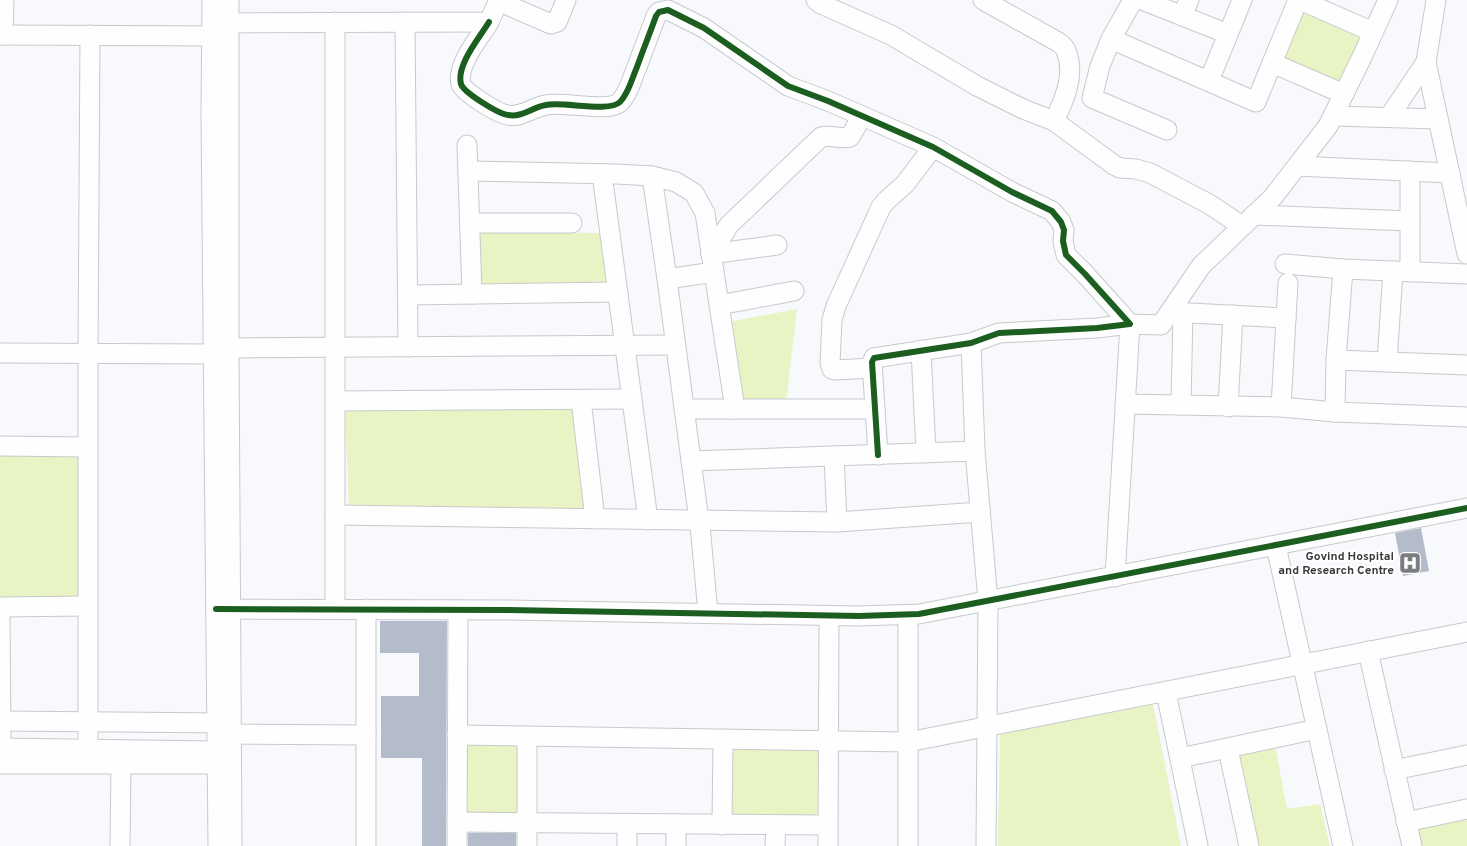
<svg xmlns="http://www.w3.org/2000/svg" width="1467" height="846" viewBox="0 0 1467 846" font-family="Overpass,sans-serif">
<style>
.green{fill:#e9f4c4}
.building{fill:#b4bbcb}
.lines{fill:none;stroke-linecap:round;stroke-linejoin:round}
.minor-casing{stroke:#c8c9cc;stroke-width:21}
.minor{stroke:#fefeff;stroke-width:19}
.cycleway-casing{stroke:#fff;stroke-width:8}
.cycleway{stroke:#1b5e20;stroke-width:6}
.labels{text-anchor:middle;stroke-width:4;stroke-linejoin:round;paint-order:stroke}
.poi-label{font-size:12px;font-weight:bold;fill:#393a3d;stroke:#fff;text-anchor:end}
</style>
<rect width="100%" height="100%" fill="#f7f9fc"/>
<g class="green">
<path d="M1302,8L1364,35L1342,86L1280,58Z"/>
<path d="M472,232L601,233L608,287L476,289Z"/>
<path d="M797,309L786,403L740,404L729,322Z"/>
<path d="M576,408L586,512L349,509L345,409Z"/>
<path d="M0,455H81L80,598L0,597Z"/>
<path d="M1153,704L1181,846H998L1000,734Z"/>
<path d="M519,741V817H464V742Z"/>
<path d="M1275,745L1287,809L1320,804L1330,846H1253L1232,755Z"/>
<rect x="730" y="748" width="91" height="69"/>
<path d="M1467,814V846H1417L1412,827Z"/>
</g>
<g class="building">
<path d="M1421,528L1429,571L1403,576L1395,533Z"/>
<path d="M380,621H447L446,846H422V758H381V696H419V653H380Z"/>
<rect x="468" y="833" width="48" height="13"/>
</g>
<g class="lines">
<g class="minor-casing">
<g id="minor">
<path d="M212,0L211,114L218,846"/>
<path d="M229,0V348L232,846"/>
<path d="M816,0L821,4L891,35L977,86L1023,109L1054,121L1114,165L1120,168L1136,169L1150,173L1209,204L1242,226"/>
<path d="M983,0L1058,42C1061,44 1065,47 1066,51C1076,74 1064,101 1054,121"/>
<path d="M1133,0L1111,39L1100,66L1092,98L1167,130"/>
<path d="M1142,0L1228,34"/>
<path d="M1300,0L1373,32"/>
<path d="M1436,0L1426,62L1467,254"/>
<path d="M498,1L551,24L557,22L566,0"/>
<path d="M1182,16L1189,0"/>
<path d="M335,22V609"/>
<path d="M405,22L408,347"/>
<path d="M489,22C480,37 456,65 461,84C464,93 499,114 508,115C521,118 533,107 546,105C562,101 609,113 620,102C629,93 632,78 637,67C643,50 650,33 656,16L659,12L668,10L704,28L788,86L828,101L933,147L1012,192L1052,211L1061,222L1064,230L1063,241L1066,255L1085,274L1130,324L1097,328L999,333L971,343L874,358L872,362L878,455"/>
<path d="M216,23L489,22L499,0"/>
<path d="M0,35L225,36"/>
<path d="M3,35L4,0"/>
<path d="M1111,39L1256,102L1298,0"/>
<path d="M1272,63L1344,94"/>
<path d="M1209,81L1242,0"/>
<path d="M1333,116L1438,119"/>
<path d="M1389,117L1426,62"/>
<path d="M467,145L472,294"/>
<path d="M1297,166L1450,173"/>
<path d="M468,171L616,174L652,176L676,182L694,193L705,213L735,409"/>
<path d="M602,174L648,520"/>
<path d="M652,176L667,279L701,536L708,613"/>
<path d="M1254,215L1410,221"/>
<path d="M470,223H572"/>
<path d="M711,254L729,225L821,137C830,134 841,140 850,137L862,116"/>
<path d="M711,254L777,245"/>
<path d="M1285,264L1343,269L1467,274"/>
<path d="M1410,272V171"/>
<path d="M667,279L714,272"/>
<path d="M408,295L618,292"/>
<path d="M719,305L794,291"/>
<path d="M1171,312L1286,318"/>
<path d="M971,343L975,451L988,601L986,846"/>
<path d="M921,350L926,453"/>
<path d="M0,353L214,354L229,348L675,345"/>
<path d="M1336,360L1467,365"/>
<path d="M1387,362L1393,271"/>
<path d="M872,368L835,370L832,369L830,363L832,320L836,306L881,207L887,200L905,184L933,147"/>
<path d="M581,400L595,519"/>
<path d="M335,401L632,399"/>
<path d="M1125,404L1281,407L1335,412L1467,417"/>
<path d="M1181,405L1183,312"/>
<path d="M1228,407L1233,315"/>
<path d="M1281,407L1288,283"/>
<path d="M684,409H875"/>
<path d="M1335,412L1336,360L1343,269"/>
<path d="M0,446L88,447"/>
<path d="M834,456L837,522"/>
<path d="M691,461L975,451"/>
<path d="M335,515L837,522L980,512"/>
<path d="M1276,546L1343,846"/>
<path d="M1115,577L1130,324L1161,325L1201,266L1273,197L1328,126L1362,57L1388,0"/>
<path d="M0,607L88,606"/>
<path d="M216,609L505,610L859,616L919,614L1467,508"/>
<path d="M0,613L1,748"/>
<path d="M1368,651L1412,846"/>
<path d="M1166,692L1198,846"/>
<path d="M0,721L229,723"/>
<path d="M219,734L366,735"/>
<path d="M457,735L908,742L1467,632"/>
<path d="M0,748L217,751L225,754"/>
<path d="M1228,749L1249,846"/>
<path d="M88,750V354L90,35"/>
<path d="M1180,758L1317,729"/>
<path d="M0,764H217L229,758"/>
<path d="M1394,770L1467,755"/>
<path d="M457,822L828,825"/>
<path d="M1406,822L1467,809"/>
<path d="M722,825L723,739"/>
<path d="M120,846L121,764"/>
<path d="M366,846V609"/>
<path d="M457,846L458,610"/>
<path d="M527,846V736"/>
<path d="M627,846V824"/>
<path d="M676,846V824"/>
<path d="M775,846L776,825"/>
<path d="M828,846L829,616"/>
<path d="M908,846V615"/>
</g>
</g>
<use href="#minor" class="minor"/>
<g class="cycleway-casing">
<g id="cycleway">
<path d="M489,22C480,37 456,65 461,84C464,93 499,114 508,115C521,118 533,107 546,105C562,101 609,113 620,102C629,93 632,78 637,67C643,50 650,33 656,16L659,12L668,10L704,28L788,86L828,101L933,147L1012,192L1052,211L1061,222L1064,230L1063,241L1066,255L1085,274L1130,324L1097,328L999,333L971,343L874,358L872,362L878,455"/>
<path d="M216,609L505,610L859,616L919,614L1467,508"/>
</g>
</g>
<use href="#cycleway" class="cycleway"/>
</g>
<defs>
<g id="hospital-square" transform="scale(1.15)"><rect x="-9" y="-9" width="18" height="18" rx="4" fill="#7c7d80" stroke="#fff"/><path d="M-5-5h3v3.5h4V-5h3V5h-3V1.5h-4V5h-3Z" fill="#fff"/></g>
</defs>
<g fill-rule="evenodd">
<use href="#hospital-square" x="1410" y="563"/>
</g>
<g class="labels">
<g class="poi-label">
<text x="1394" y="560">Govind Hospital<tspan x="1394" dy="14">and Research Centre</tspan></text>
</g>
</g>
</svg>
